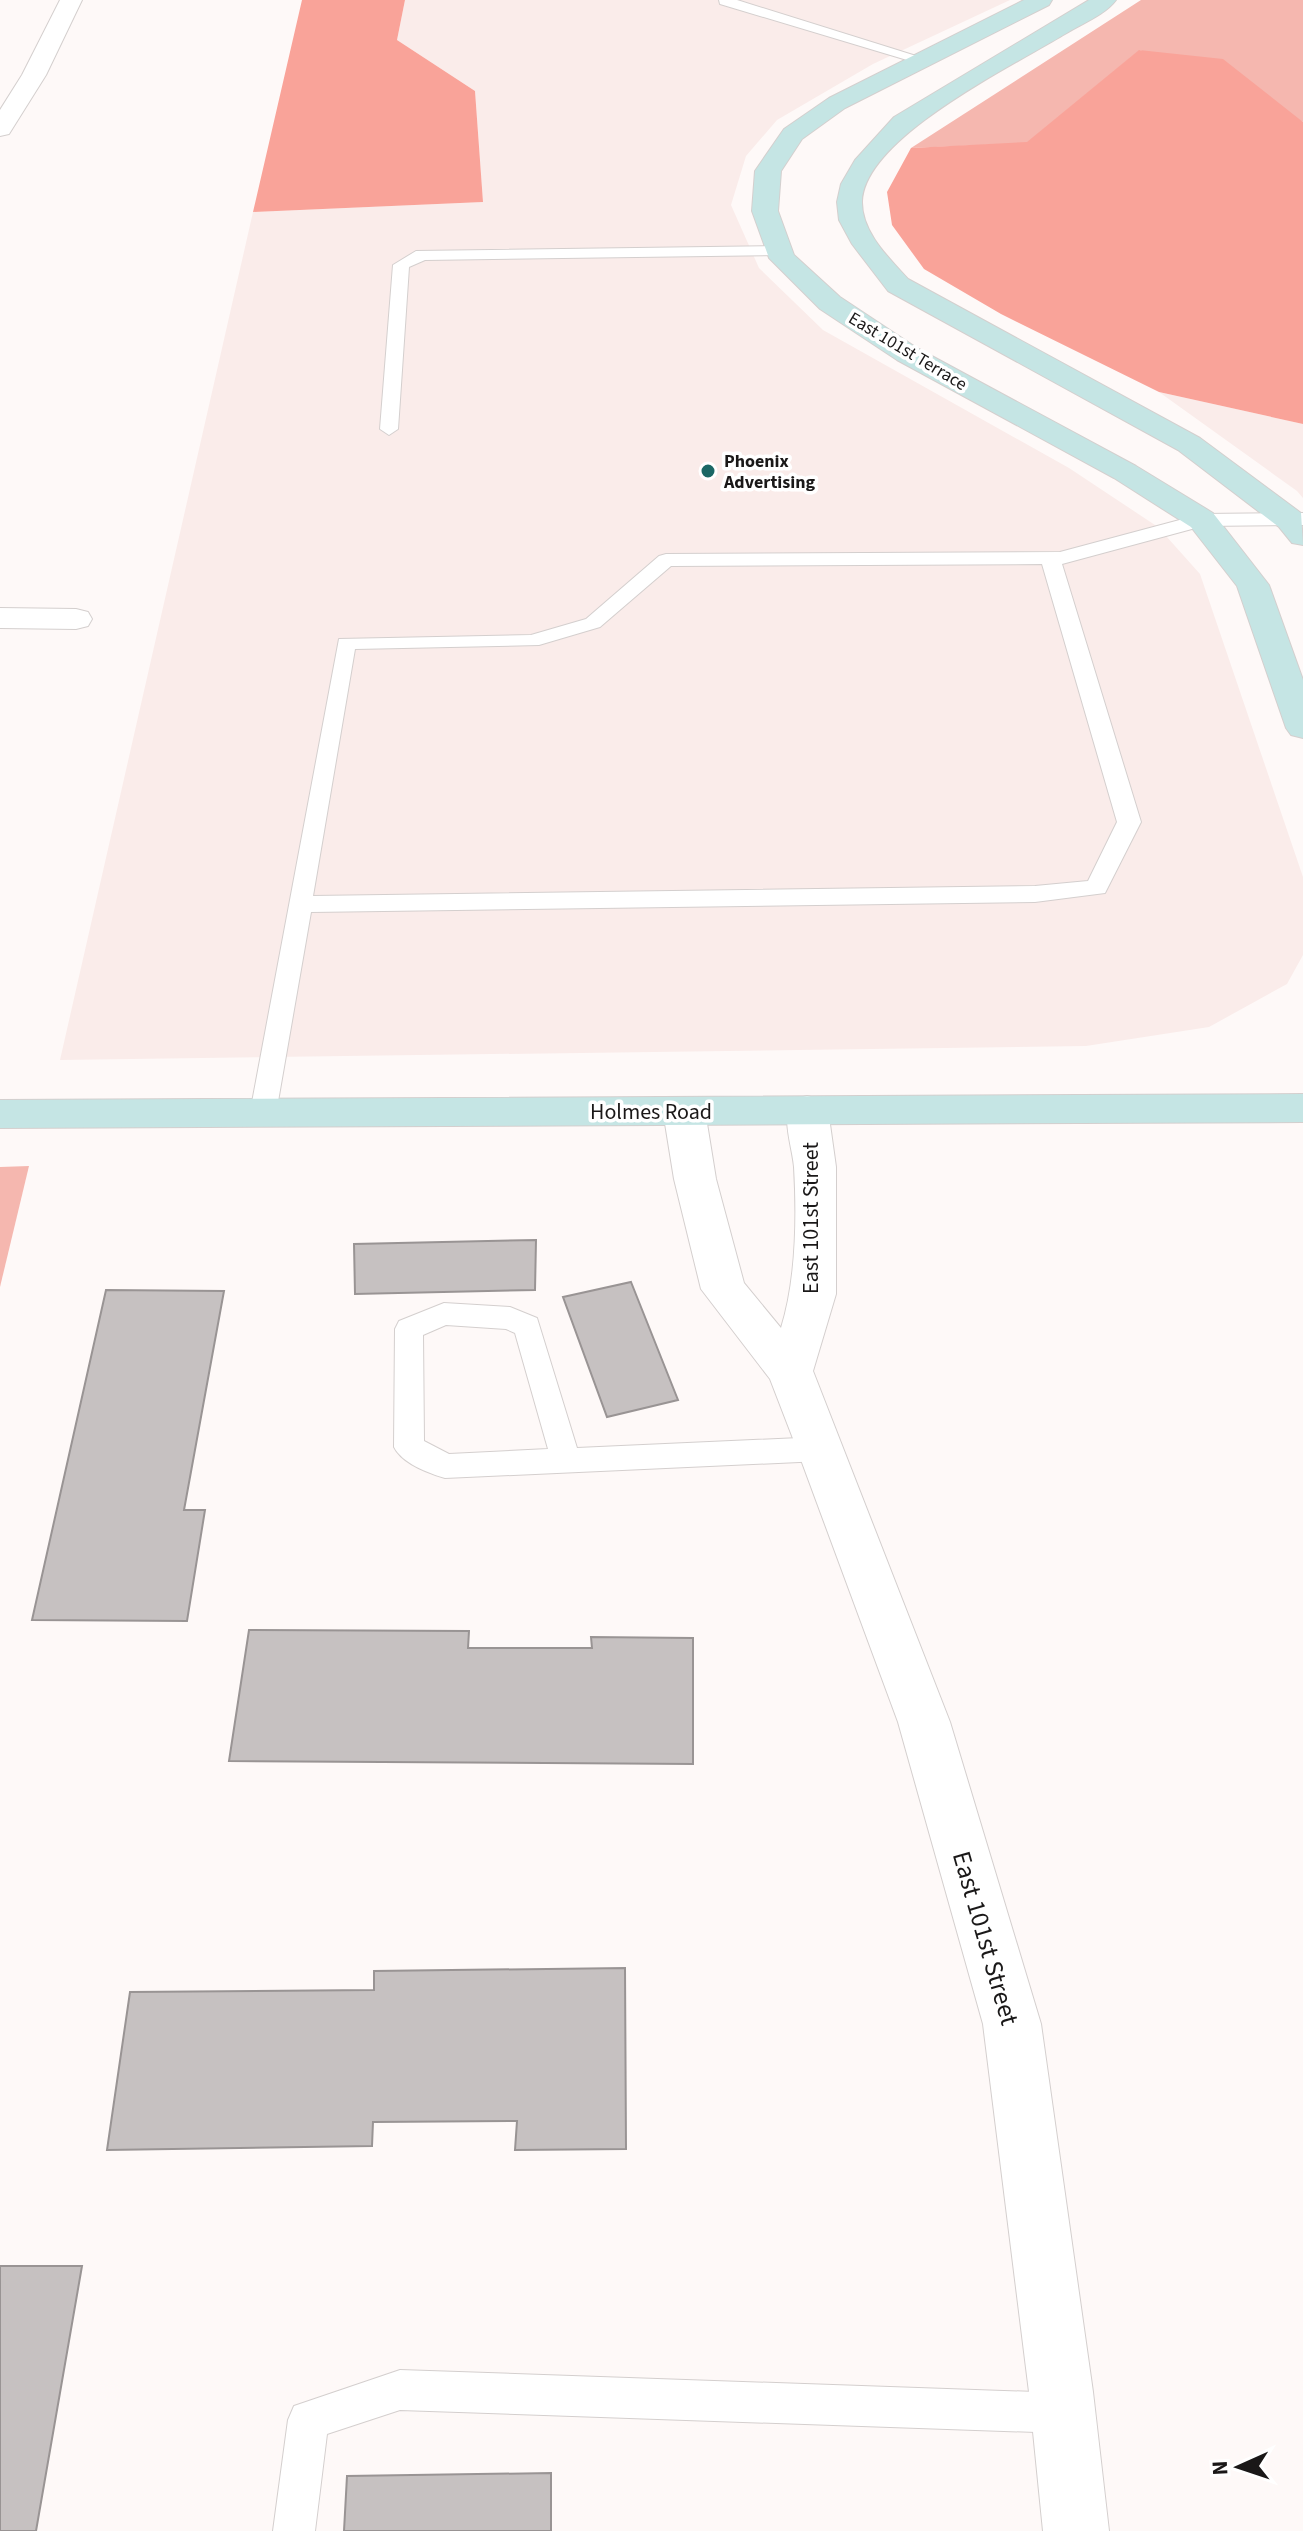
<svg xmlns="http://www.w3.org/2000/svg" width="1303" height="2531" viewBox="0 0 1303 2531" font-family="'Source Sans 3',sans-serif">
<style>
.built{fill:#faecea}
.green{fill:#f5b7af}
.forest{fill:#f9a399}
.building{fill:#c6c1c1;stroke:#999494;stroke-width:2}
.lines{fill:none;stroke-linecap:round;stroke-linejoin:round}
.lane-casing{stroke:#d4cfce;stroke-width:2}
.street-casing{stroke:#d4cfce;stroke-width:2}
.secondary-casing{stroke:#d4cfce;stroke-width:2}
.lane{fill:#fff;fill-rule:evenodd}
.street{fill:#fff;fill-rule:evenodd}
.secondary{fill:#c5e5e4;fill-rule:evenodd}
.poi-dot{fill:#1a6765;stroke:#fff;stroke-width:3}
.labels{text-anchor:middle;stroke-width:7;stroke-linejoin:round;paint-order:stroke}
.far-street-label{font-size:18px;fill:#1a1818;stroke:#fff}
.far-poi-label{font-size:18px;font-weight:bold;fill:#1a1818;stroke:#fff;text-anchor:start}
.street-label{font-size:22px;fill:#1a1818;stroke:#fff}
.near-street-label{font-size:26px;fill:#1a1818;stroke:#fff}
</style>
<rect width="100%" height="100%" fill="#fef9f8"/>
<g class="built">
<path d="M405,0H1010L873,64L777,120L746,156L731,205L759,268L823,330L1069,468L1158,527L1200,574L1303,877V955L1287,984L1209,1027L1086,1046L60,1060L253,212L483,202L475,91L397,40Z"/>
<path d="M1159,392L1303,424V498L1297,491Z"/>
</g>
<g class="green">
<path d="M1141,0H1303V122L1140,50L1027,143L911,148Z"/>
<path d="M29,1166L0,1287V1167Z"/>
</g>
<g class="forest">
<path d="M302,0H405L397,40L475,91L483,202L253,212Z"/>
<path d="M1139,50L1223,59L1303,122V424L1159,392L1001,314L924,269L892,225L887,192L911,148L1027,142Z"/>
</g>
<g class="building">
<path d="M536,1240L535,1290L355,1294L354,1244Z"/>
<path d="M631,1282L678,1400L607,1417L563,1297Z"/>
<path d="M106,1290L224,1291L184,1510H205L187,1621L32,1620Z"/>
<path d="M249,1630L469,1631L468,1648H592L591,1637L693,1638V1764L229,1761Z"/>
<path d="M625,1968L626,2149L515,2150L517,2121L373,2122L372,2146L107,2150L130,1992L374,1990V1971Z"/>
<path d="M0,2266H82L36,2531H0Z"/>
<path d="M551,2473V2531H344L347,2476Z"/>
</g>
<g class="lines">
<g class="lane-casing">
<g id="lane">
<path d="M719,0H737L929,60L922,64L917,63L720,4Z"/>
<path d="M780,246L786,247L788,251L786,255L425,260L409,267L398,429L389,435L380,429L393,265L416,251Z"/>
<path d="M1303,513V525L1203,526L1062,564L1141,822L1105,893L1035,902L311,912L276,1113L272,1119L263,1122L254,1119L250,1113L339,639L531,635L586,619L659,556L666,554L1060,552L1202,514ZM1042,564L1117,822L1088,881L1035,886L313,896L355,649L539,645L600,627L671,566Z"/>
<path d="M444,1303L510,1307L537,1318L577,1448L821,1437L832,1441L836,1449L832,1457L821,1461L445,1478C428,1473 402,1463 394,1447L395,1329L399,1321ZM446,1325L506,1329L515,1333L548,1449L449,1454L424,1441L423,1335Z"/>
<path d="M400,2370L1063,2393L1077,2399L1083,2413L1077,2427L1063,2433L400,2410L327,2434L315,2531H273L288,2420L294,2406Z"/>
</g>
</g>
<g class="street-casing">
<g id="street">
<path d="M60,0H82L46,75L9,134L0,136V110L22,75Z"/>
<path d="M0,608L76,609L88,612L92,619L88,626L76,629L0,628Z"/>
<path d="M807,1096L822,1100L828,1110L836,1167V1294L813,1371L950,1722L1041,2024L1093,2392L1109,2531H1043L1029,2392L983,2024L898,1722L797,1449L770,1379L701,1289L674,1179L663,1111L669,1101L684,1097L699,1101L705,1111L716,1179L744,1283L781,1328C796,1280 797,1218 794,1167C792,1145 781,1119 792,1100Z"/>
</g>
</g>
<g class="secondary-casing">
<g id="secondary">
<path d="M1024,0H1052L1049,5L845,108L802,139L781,171L778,211L794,255L840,297L917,348L1136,466L1213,513L1269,585L1303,680V738L1291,735L1286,728L1237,586L1191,527L1114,478L897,360L820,309L769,258L752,211L755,171L784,129L829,98Z"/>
<path d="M1089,0H1116C1105,15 1081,24 1065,34C1014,65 865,137 862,201C861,232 889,258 908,279L1200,438L1301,513L1303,545L1292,543L1279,527L1178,450L888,291L852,244L839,220L837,202L841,184L855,160L894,117Z"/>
<path d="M1303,1094V1122L0,1128V1100Z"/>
</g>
</g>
<use href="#lane" class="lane"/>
<use href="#street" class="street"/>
<use href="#secondary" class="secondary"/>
</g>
<circle class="poi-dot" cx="708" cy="471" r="8"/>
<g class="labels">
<g class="far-street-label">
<text transform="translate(908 351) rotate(31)" y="6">East 101st Terrace</text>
</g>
<g class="far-poi-label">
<text x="724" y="467">Phoenix<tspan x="724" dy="21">Advertising</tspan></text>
</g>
<g class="street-label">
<text x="651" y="1119">Holmes Road</text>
<text transform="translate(810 1218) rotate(-90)" y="8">East 101st Street</text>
</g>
<g class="near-street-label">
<text transform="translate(986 1938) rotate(74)" y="9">East 101st Street</text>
</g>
</g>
<g transform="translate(1239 2467) rotate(267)" stroke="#ffffff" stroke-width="6" paint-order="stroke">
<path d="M0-6L14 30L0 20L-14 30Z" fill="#1a1818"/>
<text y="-12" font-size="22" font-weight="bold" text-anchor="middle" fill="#1a1818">N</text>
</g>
</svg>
